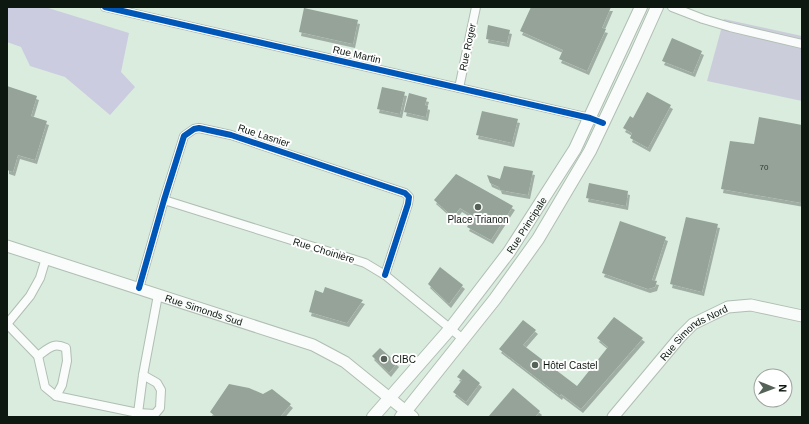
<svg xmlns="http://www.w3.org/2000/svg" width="809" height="424" viewBox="0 0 809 424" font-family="Arial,sans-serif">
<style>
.green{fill:#cbceda}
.forest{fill:#cbccdf}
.building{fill:#95a398;filter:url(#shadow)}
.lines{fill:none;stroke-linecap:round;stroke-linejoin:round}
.street-casing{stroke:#b0beb3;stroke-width:10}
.secondary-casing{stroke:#b0beb3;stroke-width:13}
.primary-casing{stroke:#b0beb3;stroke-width:14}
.street{stroke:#f9fcfa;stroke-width:8}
.secondary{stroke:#f9fcfa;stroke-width:11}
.primary{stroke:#f9fcfa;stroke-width:12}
.cycleway-casing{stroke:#fff;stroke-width:8}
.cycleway{stroke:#0057b8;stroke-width:6}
.poi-dot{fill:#556258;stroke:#fff;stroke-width:1.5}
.labels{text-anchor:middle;stroke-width:4;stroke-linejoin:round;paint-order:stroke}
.number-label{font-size:8px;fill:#2f3b32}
.street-label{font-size:10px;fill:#0d1810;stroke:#fff}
.poi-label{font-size:10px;fill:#0d1810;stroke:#fff;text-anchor:start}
</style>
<defs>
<filter id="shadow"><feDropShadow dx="2" dy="4" stdDeviation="0" flood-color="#0004"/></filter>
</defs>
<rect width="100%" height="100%" fill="#daecde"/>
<path class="green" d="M724,19L802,36V101L707,81Z"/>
<path class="forest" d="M7,7H45L129,33L121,72L135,87L110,115L65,77L30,66L21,47L7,42Z"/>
<g class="building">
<path d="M531,7H611L602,28L606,29L587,71L559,59L563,50L520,31Z"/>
<path d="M304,8L358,20L353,44L299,32Z"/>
<path d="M488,25L510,30L507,43L486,39Z"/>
<path d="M672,38L702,51L693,73L662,61Z"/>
<path d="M7,86L37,96L31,116L47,121L35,160L18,155L13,172L7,170Z"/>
<path d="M382,87L405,92L400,114L377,109Z"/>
<path d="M647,92L671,105L648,148L630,138L632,133L623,128L630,116L633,118Z"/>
<path d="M409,93L427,98L425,105L428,106L426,117L404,112Z"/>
<path d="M482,111L518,119L512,143L476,135Z"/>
<path d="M759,117L802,125V203L721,189L730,141L754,144Z"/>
<path d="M504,166L533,171L528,195L500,190L499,187L490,183L487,175L500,179Z"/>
<path d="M456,174L513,206L491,240L467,227L473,216L460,208L453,217L434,200Z"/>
<path d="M589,183L628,191L626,206L586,198Z"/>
<path d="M686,217L718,224L702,292L670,284Z"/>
<path d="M620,221L666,237L652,280L657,281L655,287L648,289L602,273Z"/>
<path d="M440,267L463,285L449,304L428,284Z"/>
<path d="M325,287L363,300L347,323L309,312L315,290L323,293Z"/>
<path d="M614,317L643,338L581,409L561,394L560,396L499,349L523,320L536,330L523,345L577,386L608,347L597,338Z"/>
<path d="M380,348L397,363L389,373L372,356Z"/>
<path d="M463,369L480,383L466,402L453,392L462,380L457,377Z"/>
<path d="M229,384L249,388L263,394L272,389L291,404L280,417H216L210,412Z"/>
<path d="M513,388L540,411L535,417H488Z"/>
</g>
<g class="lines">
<g class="street-casing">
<g id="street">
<path d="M105,7L590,118L603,123"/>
<path d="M672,7L703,19L730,27L802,44"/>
<path d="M459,88L476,7"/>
<path d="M164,200L365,263L385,275L463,339"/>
<path d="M139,288L164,200L184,136L194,129L199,128L231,135L405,193L409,197L408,204L385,275"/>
<path d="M7,324L38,356L45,387L56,396L138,413L143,375L158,295"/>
<path d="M7,324L30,296L40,278L46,258"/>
<path d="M38,356C49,348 53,342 66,348L67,361L62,385L56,396"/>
<path d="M138,413L155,414L160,408L161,390L157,383L143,375"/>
</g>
</g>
<g class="secondary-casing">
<g id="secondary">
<path id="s1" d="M7,246L313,345L345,362L413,417"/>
<path id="s2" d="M613,417L680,337L693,324L728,307L751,305L802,316"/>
</g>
</g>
<g class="primary-casing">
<g id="primary">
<path id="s3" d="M373,417L450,329L509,252L575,149L641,7"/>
<path d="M401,417L495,299L538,239L590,151L635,56L657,7"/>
</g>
</g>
<use href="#street" class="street"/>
<use href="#secondary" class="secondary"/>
<use href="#primary" class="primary"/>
<g class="cycleway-casing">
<g id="cycleway">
<path d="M105,7L590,118L603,123"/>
<path d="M139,288L164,200L184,136L194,129L199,128L231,135L405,193L409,197L408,204L385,275"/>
</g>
</g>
<use href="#cycleway" class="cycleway"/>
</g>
<g class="poi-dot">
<circle cx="478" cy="207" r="4"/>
<circle cx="384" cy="359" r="4"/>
<circle cx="535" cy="365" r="4"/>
</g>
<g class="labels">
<g class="number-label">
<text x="764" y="170">70</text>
</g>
<g class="street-label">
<text transform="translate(467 47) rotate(-78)" y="4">Rue Roger</text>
<text transform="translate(357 54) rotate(13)" y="4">Rue Martin</text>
<text transform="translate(264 135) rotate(18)" y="4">Rue Lasnier</text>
<text dy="4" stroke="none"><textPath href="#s3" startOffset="246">Rue Principale</textPath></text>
<text transform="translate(324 250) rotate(17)" y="4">Rue Choinière</text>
<text dy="4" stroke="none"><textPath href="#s1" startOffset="207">Rue Simonds Sud</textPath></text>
<text dy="4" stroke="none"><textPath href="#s2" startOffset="118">Rue Simonds Nord</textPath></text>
</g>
<g class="poi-label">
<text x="478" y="223" text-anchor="middle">Place Trianon</text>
<text x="392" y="363">CIBC</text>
<text x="543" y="369">Hôtel Castel</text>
</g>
</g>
<rect width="809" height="424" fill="none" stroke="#0d1810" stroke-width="16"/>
<g transform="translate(773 388) rotate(91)"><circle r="19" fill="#ffffff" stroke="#9ea39f"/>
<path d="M0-3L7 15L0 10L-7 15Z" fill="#556258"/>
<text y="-6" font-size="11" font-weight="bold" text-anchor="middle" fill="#0d1810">N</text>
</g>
</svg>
